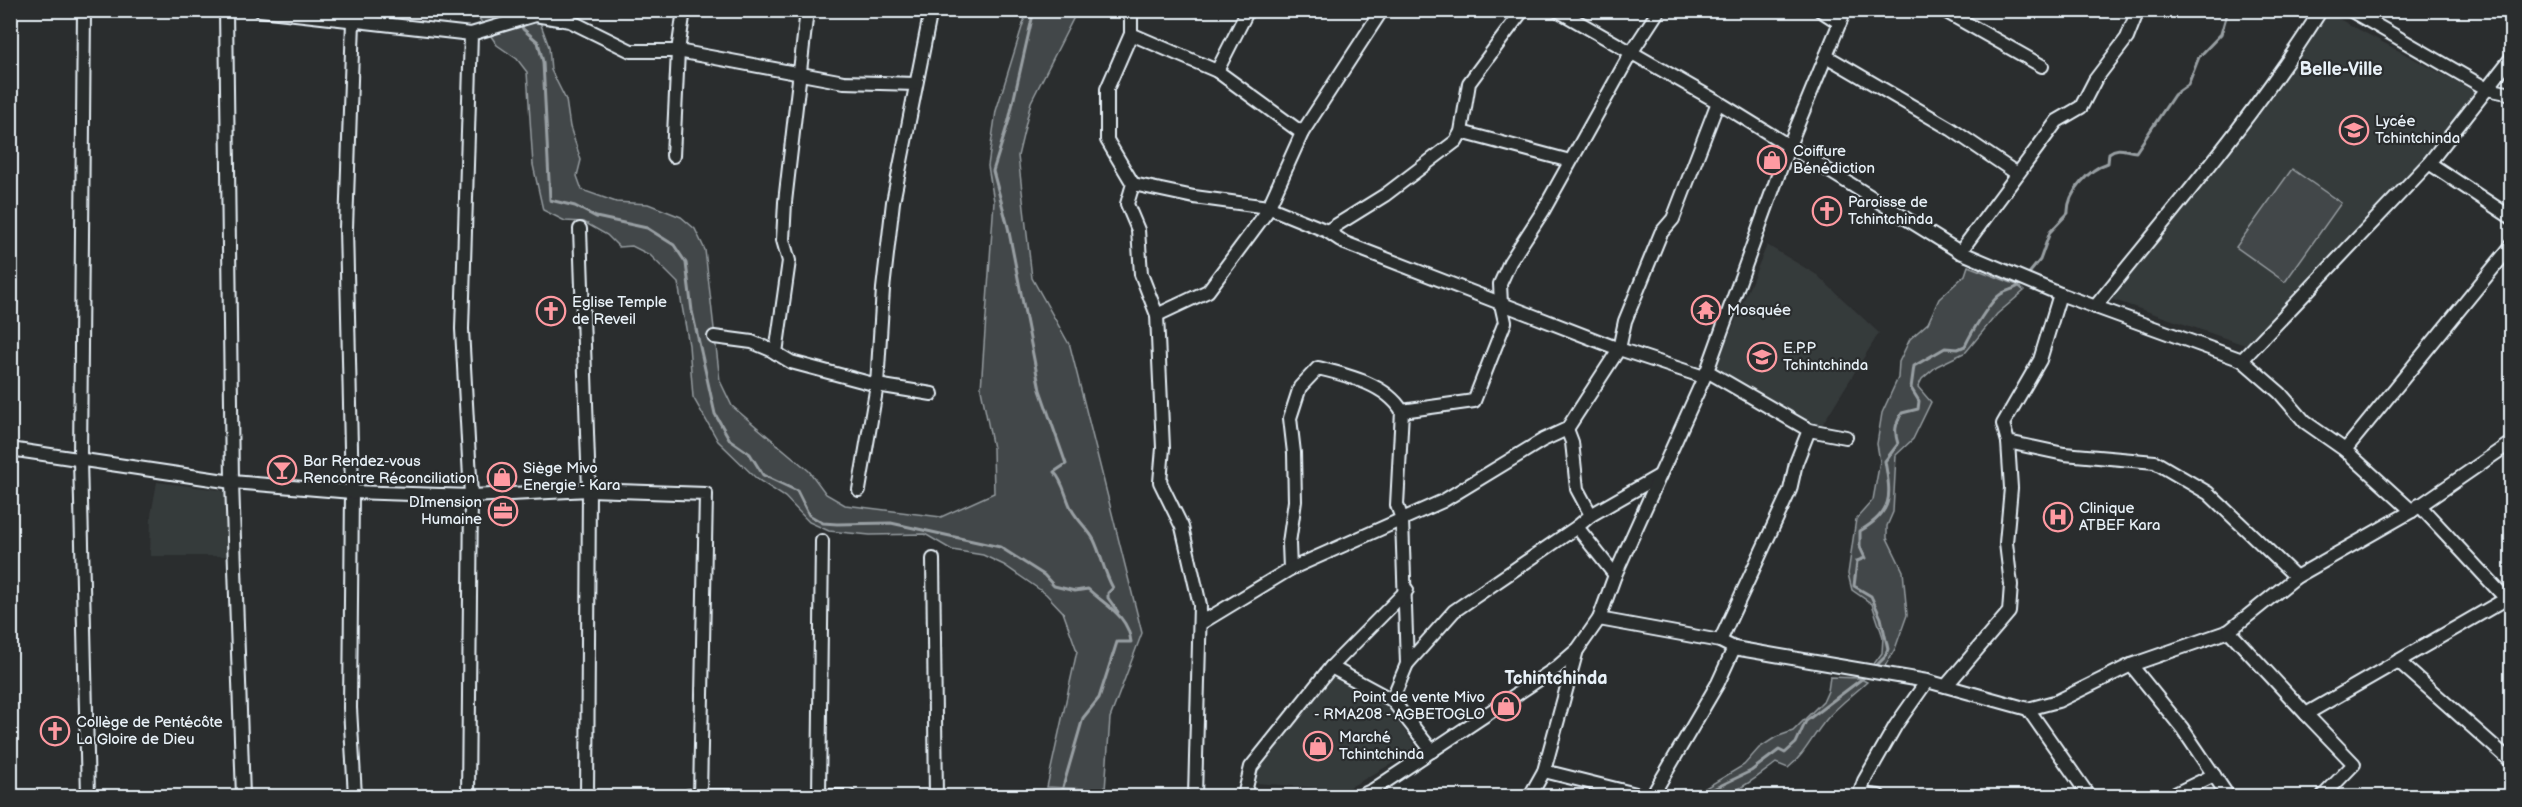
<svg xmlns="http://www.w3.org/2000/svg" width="2522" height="807" viewBox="0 0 2522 807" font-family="'Balsamiq Sans',sans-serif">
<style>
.built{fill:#363a3b}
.green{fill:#424648;stroke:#959ca0;stroke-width:1.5}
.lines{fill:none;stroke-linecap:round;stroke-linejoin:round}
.stream{stroke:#989fa3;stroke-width:3}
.minor-casing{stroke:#e8f1f8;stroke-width:16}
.minor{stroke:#2a2d2e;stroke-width:12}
.labels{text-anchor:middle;stroke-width:4.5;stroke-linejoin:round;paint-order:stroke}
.poi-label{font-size:15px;fill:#e8f1f8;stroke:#2a2d2e;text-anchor:start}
.quarter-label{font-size:18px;font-weight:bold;fill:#e8f1f8;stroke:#2a2d2e}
</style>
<rect width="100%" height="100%" fill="#2a2d2e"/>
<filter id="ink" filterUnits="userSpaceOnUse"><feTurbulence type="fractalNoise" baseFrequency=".0167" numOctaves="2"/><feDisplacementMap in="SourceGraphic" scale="12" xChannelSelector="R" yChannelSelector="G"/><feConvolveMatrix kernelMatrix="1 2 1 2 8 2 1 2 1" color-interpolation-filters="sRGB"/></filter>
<g filter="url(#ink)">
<g class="built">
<path d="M2324,11L2480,94L2428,159L2248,346L2108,298L2266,100L2297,59Z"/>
<path d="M1767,245L1817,275L1879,333L1820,428L1715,369Z"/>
<path d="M157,482L221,490L226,494L228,556H150L151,515Z"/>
<path d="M1332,674L1387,707L1418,749L1345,790L1255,783L1256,770Z"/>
</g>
<g class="green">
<path d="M474,11H536L549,47L551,70L566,100L570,127L581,160L577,176L582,190L616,202L648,204L681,217L695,229L705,250L720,381L732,406L809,471L826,494L845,505L941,517L994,493L993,448L981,389L994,201L988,166L996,111L1027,11H1077L1031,102L1018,156L1032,278L1070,346L1142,633L1110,718L1105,790L1047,787L1077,651L1063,612L1046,594L1004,565L983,555L952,550L925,534L870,535L829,531L809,522L785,497L757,479L718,441L693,397L689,345L678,283L650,255L632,246L619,247L607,235L584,222L565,221L543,210L533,165L527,72L517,59L497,45Z"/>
<path d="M2292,169L2341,203L2285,282L2236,247Z"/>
<path d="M1968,266L2017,285L2024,291L1997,314L1966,352L1937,366L1922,379L1918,387L1931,402L1913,439L1896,455L1893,512L1887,526V538L1903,571L1907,615L1895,649L1885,666L1873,665L1882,653L1883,637L1872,604L1852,590L1848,574L1856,519L1873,500L1880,461L1877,444L1882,413L1898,378L1899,362L1910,339L1928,323L1939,299L1965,275Z"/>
<path d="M1830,677L1859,678L1867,682C1853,695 1838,705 1826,720C1811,738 1806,753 1788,768L1776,763C1746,785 1736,797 1697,796L1702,790L1744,765L1759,748L1776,737L1793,731L1824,700L1828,691Z"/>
</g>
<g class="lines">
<g class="stream">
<path d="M1034,10L1009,120L993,171L1008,227L1040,390L1066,464L1054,472C1064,482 1065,497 1072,510C1078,521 1089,530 1094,540C1102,557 1104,572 1113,588L1108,593V598L1118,612"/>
<path d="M520,21L523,29L538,42L543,62L550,200L575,206L596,217L647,228L674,245L686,263L692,311L715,414L730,440L750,454L763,475L797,491L809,515L823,523L837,524L891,523L1000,547L1044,575L1054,586L1075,591L1088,589C1106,606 1128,615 1131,642H1117L1099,698L1083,718L1063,787V796"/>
<path d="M2026,277L2040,260L2050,232L2068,213C2067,193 2089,169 2108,163L2109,153C2118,146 2125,151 2136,152L2174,95L2188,85L2199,57L2221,34L2228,10"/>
<path d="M1874,668L1885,657L1888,649L1881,618L1871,596L1854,586L1857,561L1865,558L1860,547V531C1894,511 1891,496 1885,461L1898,444C1894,431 1895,425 1902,413L1918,409L1919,401L1911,388L1914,366L1945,348L1958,349L1965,346C1971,333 1990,301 2001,294C2008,289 2016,290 2022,283"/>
<path d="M1705,796L1709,791L1751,771L1779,750L1785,753L1796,743L1806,721L1867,675"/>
</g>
<g class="minor-casing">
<g id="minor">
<path d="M84,10L80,459L88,796"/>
<path d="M226,10L232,482L243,796"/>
<path d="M260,10L471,34"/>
<path d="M1131,10V34L1107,89V140L1133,184L1127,204L1138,230L1141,274L1157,315L1163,448L1160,482L1182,527L1200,605L1195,796"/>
<path d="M1557,10L1718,102L1960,252L2060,294L2242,360L2429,163L2512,57"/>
<path d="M1820,10L1840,23"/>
<path d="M1943,10L2042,66"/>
<path d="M2350,10L2487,89L2512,94"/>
<path d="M353,21L346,228L352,492L350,708L355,796"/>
<path d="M1131,34L1217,71L1302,133"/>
<path d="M1826,56L1951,129L2016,173"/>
<path d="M1217,71L1248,10"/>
<path d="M1461,132L1570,161"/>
<path d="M673,156L678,51L684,10"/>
<path d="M2429,163L2512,218"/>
<path d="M1133,184L1194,197L1268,207L1327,231L1345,243L1619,349L1704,377"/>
<path d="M580,229L589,490L587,796"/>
<path d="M1327,231L1385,195L1456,141L1461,132L1469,83L1523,10"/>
<path d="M1960,252L2057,121L2081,107L2095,80L2127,38L2138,10"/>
<path d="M2060,294L2040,360L2003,424L2008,442L2064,454L2155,462L2208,493L2296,577"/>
<path d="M2095,307C2173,210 2255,116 2321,10"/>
<path d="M1157,315L1208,291L1266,213L1302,133L1382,10"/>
<path d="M714,337L752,342L771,350L791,362L877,385L932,394"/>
<path d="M776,353L789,261L783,240L785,202L807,10"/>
<path d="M2242,360L2280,393L2305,422L2345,450L2412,511"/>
<path d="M1707,371L1809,430L1846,437"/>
<path d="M1402,411L1474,401L1505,322L1501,304L1500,284L1510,262L1543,211L1631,53L1659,10"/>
<path d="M1567,429L1572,442L1577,489L1591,515L1577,527"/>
<path d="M10,449L232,482L352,492L471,496L589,490L706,494L700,796"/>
<path d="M2345,450L2512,245"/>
<path d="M859,490L877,385L883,289L893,202L931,10"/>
<path d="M2419,505L2510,603"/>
<path d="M1591,515L1659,476"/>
<path d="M933,559L936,796"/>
<path d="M1290,569L1289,543L1295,501L1294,453L1290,418L1300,387L1318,368C1346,375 1386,384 1402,411L1397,505L1402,519L1407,664"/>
<path d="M1599,619L1720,641L1734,648L1927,681L2028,709L2058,701L2131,665L2229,631L2296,577L2412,511L2512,442"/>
<path d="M1201,623L1290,569L1443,501L1543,440L1567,429L1619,349L1625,321L1661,233L1673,219L1718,102"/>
<path d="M2229,631L2306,714L2506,599"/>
<path d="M1720,641L1790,490L1796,463L1809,430"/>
<path d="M2398,661L2512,762"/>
<path d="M2131,665L2182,728L2228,796"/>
<path d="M1331,667L1392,700L1432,751"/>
<path d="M1946,686L2009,612L2011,585L2006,543L2011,488L2008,442"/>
<path d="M1392,700L1407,664L1454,611L1577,527L1615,575"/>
<path d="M2028,709L2089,796"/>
<path d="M2306,714L2354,764L2323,796"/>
<path d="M1544,771L1644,796"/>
<path d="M1861,794L1879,796"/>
<path d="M468,796L471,496L462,329L471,34L535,15L570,21L631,51H678L844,82L916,84"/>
<path d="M689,796H849"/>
<path d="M819,796L822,541"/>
<path d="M1244,796L1251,767L1331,667L1407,590"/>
<path d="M1360,796L1373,790L1556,668L1578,649L1599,619L1615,575L1707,371L1788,148L1845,10"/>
<path d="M1530,796L1544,771L1577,650"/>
<path d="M1652,796L1718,683L1734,648"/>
<path d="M1859,796L1864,781L1896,725L1927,681"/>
<path d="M2171,796L2214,775"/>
</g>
</g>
<use href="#minor" class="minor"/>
</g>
</g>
<defs>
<g id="school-ring" transform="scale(1.5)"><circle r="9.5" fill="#2a2d2e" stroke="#ff9aa2" stroke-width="1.5"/><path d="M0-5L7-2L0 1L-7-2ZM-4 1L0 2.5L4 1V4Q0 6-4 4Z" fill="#ff9aa2"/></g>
<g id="shop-ring" transform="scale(1.5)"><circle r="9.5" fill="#2a2d2e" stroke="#ff9aa2" stroke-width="1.5"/><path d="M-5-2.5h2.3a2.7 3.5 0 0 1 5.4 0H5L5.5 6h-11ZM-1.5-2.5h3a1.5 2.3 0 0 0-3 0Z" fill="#ff9aa2"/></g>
<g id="church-ring" transform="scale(1.5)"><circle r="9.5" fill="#2a2d2e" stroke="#ff9aa2" stroke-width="1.5"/><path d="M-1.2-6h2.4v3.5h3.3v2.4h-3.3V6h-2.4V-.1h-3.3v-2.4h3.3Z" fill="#ff9aa2"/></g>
<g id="temple-ring" transform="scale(1.5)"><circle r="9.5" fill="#2a2d2e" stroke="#ff9aa2" stroke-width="1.5"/><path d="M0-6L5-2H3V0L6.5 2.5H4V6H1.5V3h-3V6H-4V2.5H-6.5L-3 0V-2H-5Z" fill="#ff9aa2"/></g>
<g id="bar-ring" transform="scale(1.5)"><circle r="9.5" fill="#2a2d2e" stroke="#ff9aa2" stroke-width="1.5"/><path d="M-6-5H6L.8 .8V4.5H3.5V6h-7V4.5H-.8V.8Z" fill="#ff9aa2"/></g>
<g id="office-ring" transform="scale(1.5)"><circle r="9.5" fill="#2a2d2e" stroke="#ff9aa2" stroke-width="1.5"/><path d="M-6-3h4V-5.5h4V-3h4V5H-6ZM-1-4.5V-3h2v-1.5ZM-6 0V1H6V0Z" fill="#ff9aa2"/></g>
<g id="hospital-ring" transform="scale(1.5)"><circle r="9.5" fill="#2a2d2e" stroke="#ff9aa2" stroke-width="1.5"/><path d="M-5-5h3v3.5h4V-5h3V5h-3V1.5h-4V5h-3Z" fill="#ff9aa2"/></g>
</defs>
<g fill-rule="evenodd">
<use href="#school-ring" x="2354" y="130"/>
<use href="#shop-ring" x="1772" y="160"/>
<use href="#church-ring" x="1827" y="211"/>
<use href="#temple-ring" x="1706" y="310"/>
<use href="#church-ring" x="551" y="311"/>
<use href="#school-ring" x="1762" y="357"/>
<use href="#bar-ring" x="282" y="470"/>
<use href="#shop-ring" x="502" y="477"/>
<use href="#office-ring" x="503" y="511"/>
<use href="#hospital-ring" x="2058" y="517"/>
<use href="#shop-ring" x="1506" y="706"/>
<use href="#church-ring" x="55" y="731"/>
<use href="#shop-ring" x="1318" y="746"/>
</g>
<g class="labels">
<g class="poi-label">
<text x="2375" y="126">Lycée<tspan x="2375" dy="17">Tchintchinda</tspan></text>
<text x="1793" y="156">Coiffure<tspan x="1793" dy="17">Bénédiction</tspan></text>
<text x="1848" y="207">Paroisse de<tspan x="1848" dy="17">Tchintchinda</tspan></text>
<text x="572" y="307">Eglise Temple<tspan x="572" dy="17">de Reveil</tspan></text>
<text x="1727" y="315">Mosquée</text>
<text x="1783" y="353">E.P.P<tspan x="1783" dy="17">Tchintchinda</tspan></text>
<text x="303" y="466">Bar Rendez-vous<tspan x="303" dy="17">Rencontre Réconciliation</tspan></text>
<text x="523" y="473">Siège Mivo<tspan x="523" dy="17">Energie - Kara</tspan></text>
<text x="482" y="507" text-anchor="end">DImension<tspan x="482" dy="17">Humaine</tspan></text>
<text x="2079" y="513">Clinique<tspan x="2079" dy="17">ATBEF Kara</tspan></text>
<text x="1485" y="702" text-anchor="end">Point de vente Mivo<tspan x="1485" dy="17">- RMA208 - AGBETOGLO</tspan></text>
<text x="76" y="727">Collège de Pentécôte<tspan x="76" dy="17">La Gloire de Dieu</tspan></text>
<text x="1339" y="742">Marché<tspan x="1339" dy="17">Tchintchinda</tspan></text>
</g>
<g class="quarter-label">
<text x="2341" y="75">Belle-Ville</text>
<text x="1556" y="684">Tchintchinda</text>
</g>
</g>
<rect width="2522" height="807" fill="none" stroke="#2a2d2e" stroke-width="36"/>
<rect x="18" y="18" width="2486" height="771" fill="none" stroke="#e8f1f8" stroke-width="2" filter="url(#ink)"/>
</svg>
